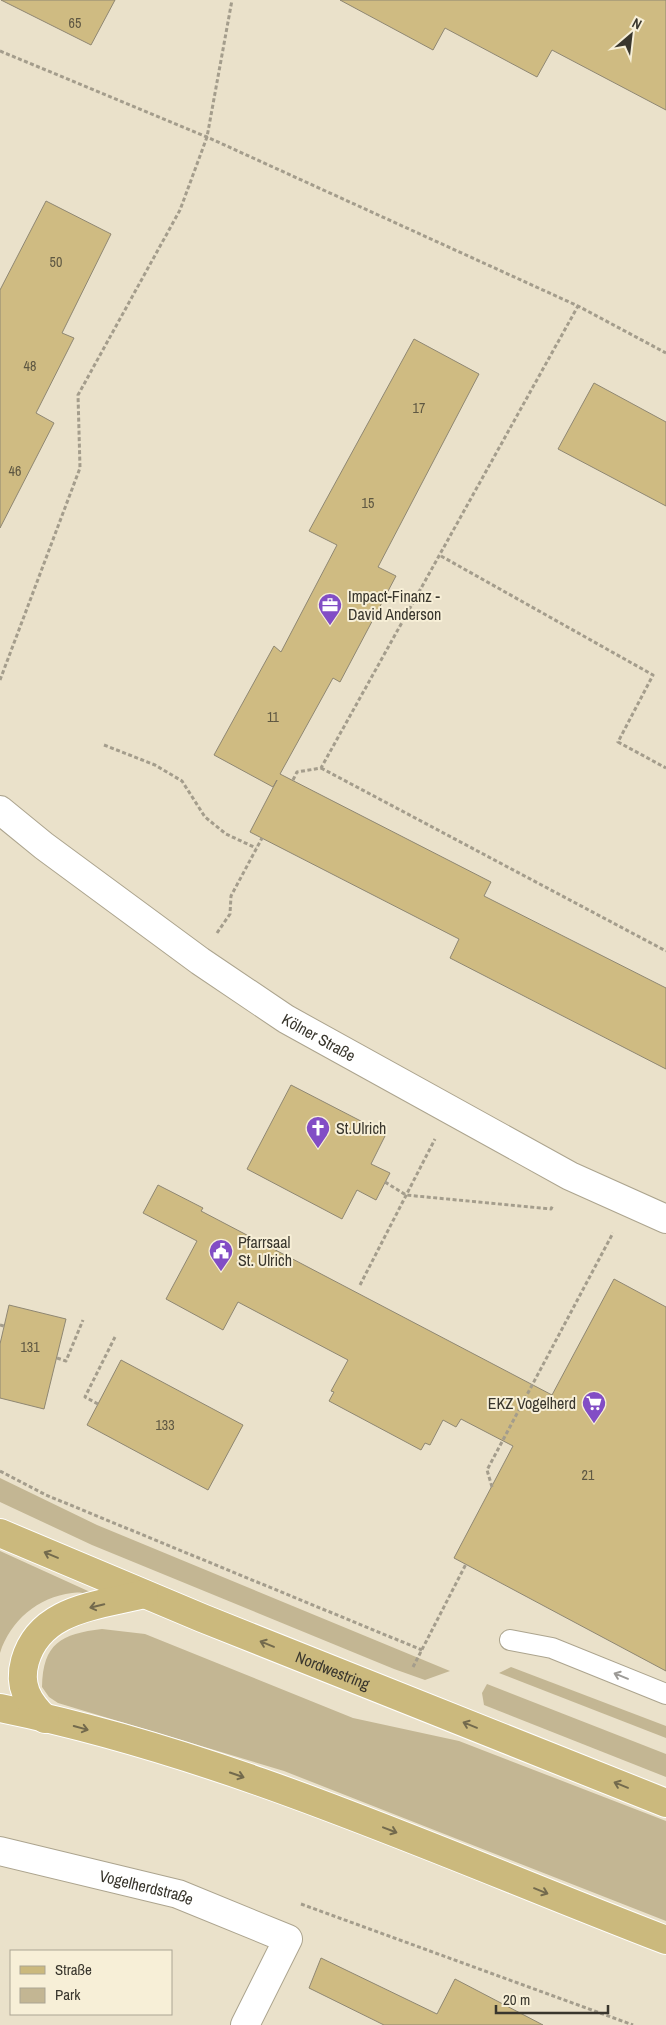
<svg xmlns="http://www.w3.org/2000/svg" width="666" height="2025" viewBox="0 0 666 2025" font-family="'Archivo Narrow',sans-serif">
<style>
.green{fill:#c3b693}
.building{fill:#cfbb82;stroke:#8f8772}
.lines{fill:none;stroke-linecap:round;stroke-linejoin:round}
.lane-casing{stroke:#aca48e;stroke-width:22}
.street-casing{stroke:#aca48e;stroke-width:30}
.primary-casing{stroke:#fff;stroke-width:30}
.path{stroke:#a49d8c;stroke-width:3;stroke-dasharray:4 2.5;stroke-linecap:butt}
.lane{stroke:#fff;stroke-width:20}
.street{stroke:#fff;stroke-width:28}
.primary{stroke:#cbb97d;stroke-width:28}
.oneway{stroke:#736a4d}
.oneway2{stroke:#9c9a96}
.labels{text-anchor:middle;stroke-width:4;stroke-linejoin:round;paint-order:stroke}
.number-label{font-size:14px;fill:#5e5742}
.poi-label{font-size:16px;fill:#39362d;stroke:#f7efd7;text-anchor:start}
.street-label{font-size:16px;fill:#39362d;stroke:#f7efd7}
</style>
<rect width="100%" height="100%" fill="#eae1ca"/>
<g class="green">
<path d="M0,1478L97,1525L450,1671L425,1680L394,1669L92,1545L0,1502Z"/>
<path d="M0,1551L99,1596C91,1595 80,1591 72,1593C38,1597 10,1621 0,1653Z"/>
<path d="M102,1629L145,1634L353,1718L459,1741L666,1821V1921L284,1771L58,1703L49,1697L42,1687C43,1643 61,1634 102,1629Z"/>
<path d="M511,1667L666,1726V1738L499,1673Z"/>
<path d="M487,1684L666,1754V1777L484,1705L482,1693Z"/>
</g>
<g class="building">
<path d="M1,0H115L91,45Z"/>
<path d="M340,0H666V110L552,50L537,77L445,28L433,50Z"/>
<path d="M46,201L111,234L62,333L74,338L36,413L54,423L0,528V290Z"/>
<path d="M414,339L479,374L378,567L396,576L340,682L333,678L280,774L491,882L484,896L666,988V1069L450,958L459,939L250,832L277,780L273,787L214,755L274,646L281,652L337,545L309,531Z"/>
<path d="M594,383L666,422V506L558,449Z"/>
<path d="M291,1085L386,1134L371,1164L390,1173L376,1200L357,1190L342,1219L247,1169Z"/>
<path d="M158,1185L203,1208L201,1211L552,1395L614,1279L666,1307V1671L454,1558L513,1446L461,1419L456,1427L443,1420L430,1445L425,1443L421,1450L329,1401L334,1392L331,1391L348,1360L238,1302L223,1330L166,1299L197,1241L143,1213Z"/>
<path d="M9,1305L66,1319L44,1409L0,1398V1344Z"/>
<path d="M121,1360L243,1425L208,1490L87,1425Z"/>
<path d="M321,1958L437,2014L455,1979L543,2025H384L309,1988Z"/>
</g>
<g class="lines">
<g class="lane-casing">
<path id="lane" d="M510,1640L552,1648L666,1694"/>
</g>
<g class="street-casing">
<g id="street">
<path id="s1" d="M0,810L44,846L200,961L286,1019L570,1176L666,1219"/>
<path id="s2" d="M0,1851L178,1894L288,1939L245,2025"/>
</g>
</g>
<g class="primary-casing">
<g id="primary">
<path id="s3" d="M0,1533L202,1618L666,1803"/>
<path d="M0,1708C231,1755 447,1856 666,1940"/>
<path d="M45,1719C28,1702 18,1686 25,1661C40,1608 98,1606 144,1594"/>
</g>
</g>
<g class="path">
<path d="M0,51L207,137L578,306L666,353"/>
<path d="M441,556L653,675L618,742L666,768"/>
<path d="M0,680L80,468L78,395L180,210L207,137L232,0"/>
<path d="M104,745L155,765L182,781L205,817L226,834L256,848"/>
<path d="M321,768L666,951"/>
<path d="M293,780L297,772L321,768L578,306"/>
<path d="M217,933L230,914L231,896L262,838"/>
<path d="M385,1182L406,1195L551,1209L553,1205"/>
<path d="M360,1285L435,1139"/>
<path d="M0,1325L4,1326"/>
<path d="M57,1358L66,1361L83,1320"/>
<path d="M98,1404L85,1397L115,1337"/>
<path d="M0,1471L46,1495L422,1650"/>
<path d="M492,1487L487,1470L613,1233"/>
<path d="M413,1667L466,1564"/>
<path d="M301,1904L633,2025"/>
</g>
<use href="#lane" class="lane"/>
<use href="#street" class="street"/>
<use href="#primary" class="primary"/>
</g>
<defs><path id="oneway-shaft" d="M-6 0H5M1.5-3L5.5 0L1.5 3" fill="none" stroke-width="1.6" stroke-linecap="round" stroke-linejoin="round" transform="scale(1.25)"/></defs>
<g class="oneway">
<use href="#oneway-shaft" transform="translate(51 1555) rotate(-157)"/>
<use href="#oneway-shaft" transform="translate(97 1606) rotate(166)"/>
<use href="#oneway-shaft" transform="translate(267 1644) rotate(-158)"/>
<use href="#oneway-shaft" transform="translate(470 1725) rotate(-158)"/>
<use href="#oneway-shaft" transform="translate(81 1728) rotate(15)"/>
<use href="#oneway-shaft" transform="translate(237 1775) rotate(19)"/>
<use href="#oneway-shaft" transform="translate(621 1785) rotate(-158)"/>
<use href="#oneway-shaft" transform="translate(390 1830) rotate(21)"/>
<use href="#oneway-shaft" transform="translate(541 1891) rotate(22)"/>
</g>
<use class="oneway2" href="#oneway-shaft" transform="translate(621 1676) rotate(-158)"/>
<defs>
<g id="office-pin" transform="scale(1.25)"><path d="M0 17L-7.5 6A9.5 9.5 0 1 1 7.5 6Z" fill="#824dc5" stroke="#f7efd7"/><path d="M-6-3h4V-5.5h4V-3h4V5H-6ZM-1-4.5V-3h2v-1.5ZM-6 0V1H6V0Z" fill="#fff"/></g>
<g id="church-pin" transform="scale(1.25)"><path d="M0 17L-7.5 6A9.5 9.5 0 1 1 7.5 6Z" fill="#824dc5" stroke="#f7efd7"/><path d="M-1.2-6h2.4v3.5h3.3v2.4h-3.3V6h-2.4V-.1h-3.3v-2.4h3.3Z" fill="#fff"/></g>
<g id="civic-pin" transform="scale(1.25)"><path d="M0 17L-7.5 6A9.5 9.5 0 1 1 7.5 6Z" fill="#824dc5" stroke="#f7efd7"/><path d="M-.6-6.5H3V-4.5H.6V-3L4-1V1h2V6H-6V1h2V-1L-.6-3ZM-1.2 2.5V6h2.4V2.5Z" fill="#fff"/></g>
<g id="supermarket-pin" transform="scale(1.25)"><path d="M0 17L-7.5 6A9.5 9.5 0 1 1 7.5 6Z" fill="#824dc5" stroke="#f7efd7"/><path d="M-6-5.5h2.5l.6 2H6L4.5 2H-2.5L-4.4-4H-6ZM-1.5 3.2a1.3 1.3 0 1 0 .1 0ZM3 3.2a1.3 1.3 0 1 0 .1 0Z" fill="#fff"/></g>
</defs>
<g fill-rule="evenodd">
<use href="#office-pin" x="330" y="605"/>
<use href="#church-pin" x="318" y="1128"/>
<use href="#civic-pin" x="221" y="1251"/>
<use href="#supermarket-pin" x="594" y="1403"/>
</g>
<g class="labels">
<g class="number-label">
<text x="75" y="28">65</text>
<text x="56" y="267">50</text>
<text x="30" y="371">48</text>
<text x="419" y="413">17</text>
<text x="15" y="476">46</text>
<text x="368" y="508">15</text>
<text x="273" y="722">11</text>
<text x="30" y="1352">131</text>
<text x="165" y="1430">133</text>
<text x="588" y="1480">21</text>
</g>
<g class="poi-label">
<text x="348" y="602">Impact-Finanz -<tspan x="348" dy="18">David Anderson</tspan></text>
<text x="336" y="1134">St.Ulrich</text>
<text x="238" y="1248">Pfarrsaal<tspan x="238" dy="18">St. Ulrich</tspan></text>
<text x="576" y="1409" text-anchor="end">EKZ Vogelherd</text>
</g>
<g class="street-label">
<text dy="6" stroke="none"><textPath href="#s1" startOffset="392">Kölner Straße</textPath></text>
<text dy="6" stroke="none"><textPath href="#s3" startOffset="360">Nordwestring</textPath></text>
<text dy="6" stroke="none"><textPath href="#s2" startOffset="151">Vogelherdstraße</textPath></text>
</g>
</g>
<rect x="10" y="1950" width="162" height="65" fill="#f7efd7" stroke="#aba593"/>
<rect x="20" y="1966" width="25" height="8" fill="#cbb97d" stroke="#aba593"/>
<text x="55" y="1975" font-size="15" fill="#39362d">Straße</text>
<rect x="20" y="1988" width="25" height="15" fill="#c3b693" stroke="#aba593"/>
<text x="55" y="2000" font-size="15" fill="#39362d">Park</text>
<g transform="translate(631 35) rotate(28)" stroke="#f7efd7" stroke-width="4" paint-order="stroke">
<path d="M0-4L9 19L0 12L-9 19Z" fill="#39362d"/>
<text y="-8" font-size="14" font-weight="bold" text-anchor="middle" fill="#39362d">N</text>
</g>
<path d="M496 2005v8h112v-8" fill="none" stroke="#39362d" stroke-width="2.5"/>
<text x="503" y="2005" font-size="15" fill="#39362d" stroke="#f7efd7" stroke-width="4" paint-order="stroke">20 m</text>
</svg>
